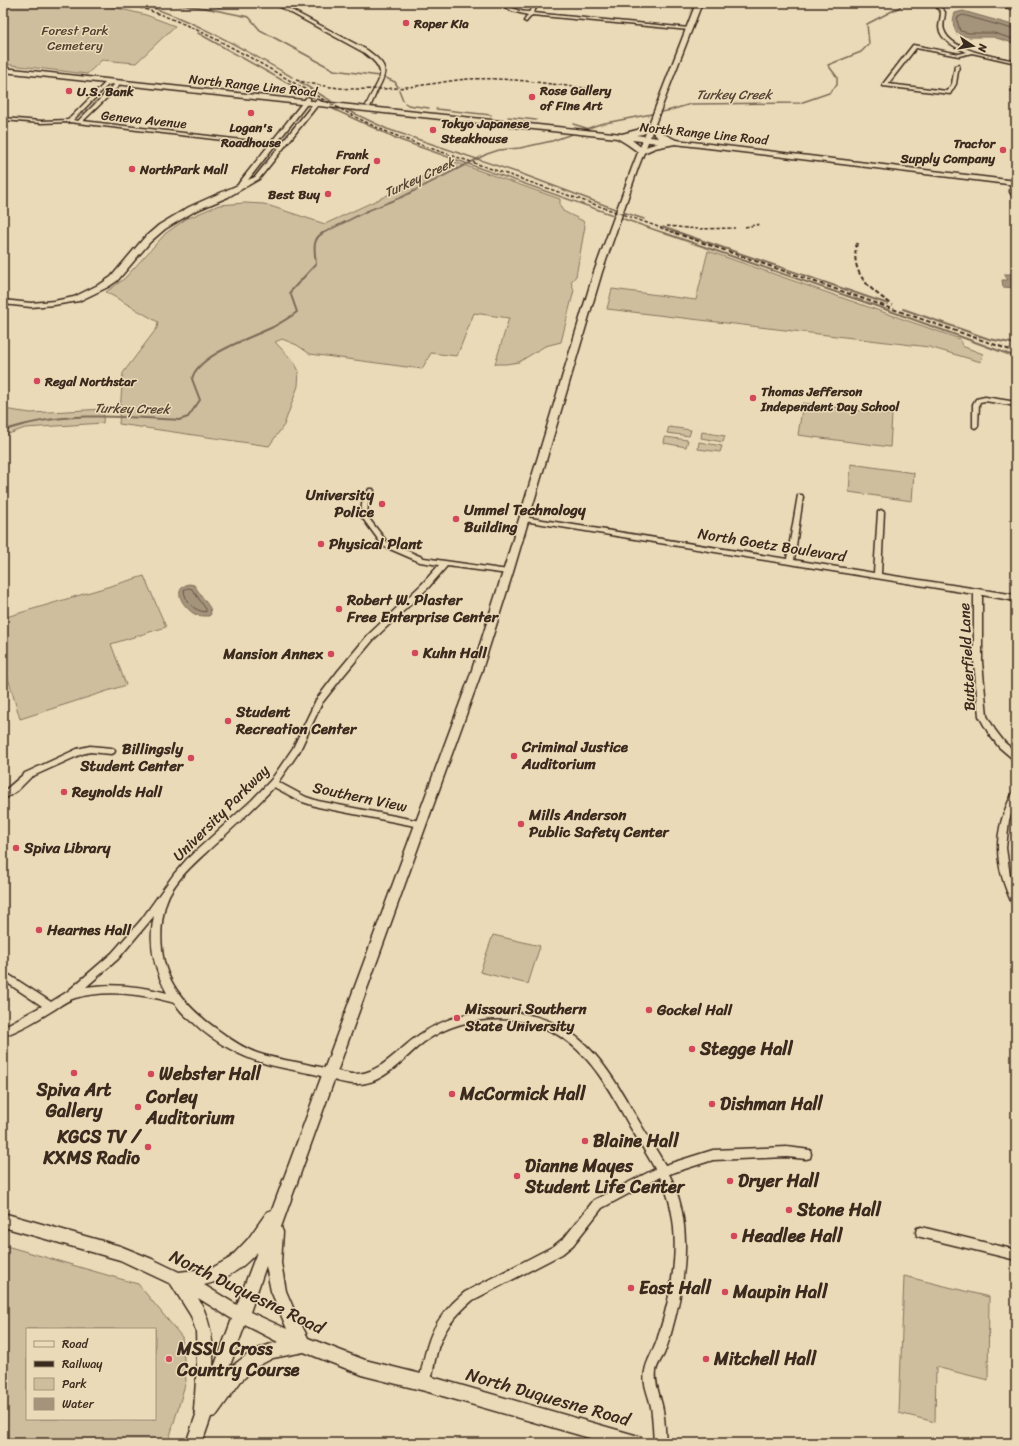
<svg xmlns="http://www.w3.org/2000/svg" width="1019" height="1446" viewBox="0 0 1019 1446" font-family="Sriracha,sans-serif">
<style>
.green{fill:#cfbe9e;stroke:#85745e;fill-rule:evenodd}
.water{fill:#a5947b;stroke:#7b6a56}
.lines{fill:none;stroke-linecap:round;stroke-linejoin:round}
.shore{stroke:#655443;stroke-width:1}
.stream-far1{stroke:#7b6a56;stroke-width:1.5}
.stream{stroke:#7b6a56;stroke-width:2}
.street-casing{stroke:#3b2a1e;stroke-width:3}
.secondary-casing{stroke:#3b2a1e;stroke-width:3}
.primary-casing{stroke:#3b2a1e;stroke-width:3}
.street{fill:#ebdab7;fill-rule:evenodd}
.secondary{fill:#ebdab7;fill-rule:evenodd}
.primary{fill:#ebdab7;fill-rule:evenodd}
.rail-far1{stroke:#3b2a1e;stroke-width:1.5;stroke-dasharray:3.5 2;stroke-linecap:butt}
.rail{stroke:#3b2a1e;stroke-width:2;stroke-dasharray:4.5 2.5;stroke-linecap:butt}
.poi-dot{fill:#d1495b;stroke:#ebdab7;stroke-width:1.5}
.labels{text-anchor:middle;stroke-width:3;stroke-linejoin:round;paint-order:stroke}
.far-poi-label{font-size:13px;font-weight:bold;fill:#3b2a1e;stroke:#ebdab7;text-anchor:start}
.far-park-label{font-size:13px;fill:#514031;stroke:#ebdab7}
.far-street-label{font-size:13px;fill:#3b2a1e;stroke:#ebdab7}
.far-water-label{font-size:13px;font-style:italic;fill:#564435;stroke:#ebdab7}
.poi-label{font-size:15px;font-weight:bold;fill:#3b2a1e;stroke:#ebdab7;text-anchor:start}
.street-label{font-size:15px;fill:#3b2a1e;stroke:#ebdab7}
.near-poi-label{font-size:18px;font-weight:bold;fill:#3b2a1e;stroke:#ebdab7;text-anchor:start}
.near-street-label{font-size:18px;fill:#3b2a1e;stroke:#ebdab7}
</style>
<rect width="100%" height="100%" fill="#ebdab7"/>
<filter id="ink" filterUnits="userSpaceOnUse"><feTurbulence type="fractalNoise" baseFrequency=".025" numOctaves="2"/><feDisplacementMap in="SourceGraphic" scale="8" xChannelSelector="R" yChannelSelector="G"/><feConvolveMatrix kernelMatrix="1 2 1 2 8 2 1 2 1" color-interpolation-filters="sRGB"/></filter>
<g filter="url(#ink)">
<g class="green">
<path d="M3,3H96L146,15L175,26L136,63L102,60L87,74L3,64Z"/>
<path d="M452,161L560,199V206L563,211L583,221L585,226L576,276L571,282L574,290L561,342L545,346L519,362L506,364H495L509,318L474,313L457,356L431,353L422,369L310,354L297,345L282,339L275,342L294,362L299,371L298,386L284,425L269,446L119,424L123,373L157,328L158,322L106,292L124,279L166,233L186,219L219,205L245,203L264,204L325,224L390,194Z"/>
<path d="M708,251L960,339L962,346L983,354L981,362L929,347L607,309L612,289L696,300Z"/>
<path d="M803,403L892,415L890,447L798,435Z"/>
<path d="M3,409L31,413L104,409L103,423L25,428L3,436Z"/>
<path d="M669,427L691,430L689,436L667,433Z"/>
<path d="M702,432L725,436L723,442L701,438Z"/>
<path d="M665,437L688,440L686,447L664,443Z"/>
<path d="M699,442L722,446L720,452L698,449Z"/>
<path d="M851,464L914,473L912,501L849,492Z"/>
<path d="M144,576L166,627L111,644L126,685L20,719L3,661V618Z"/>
<path d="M493,935L540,946L528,984L480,972Z"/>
<path d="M3,1245L138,1284L182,1337L186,1381L168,1443H3ZM27,1329H155V1419H27Z"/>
<path d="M904,1276L989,1297L988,1380L936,1367L935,1422L899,1413Z"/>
</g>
<g class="water">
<path d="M963,11L1016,26V44L993,37H969L957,34C953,26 952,21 955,13Z"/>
<path d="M1004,274H1016V288L1003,287L1002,280H1008Z"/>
<path d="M189,584L194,585L210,608L211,614L209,616C203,616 197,616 193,613C183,606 171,589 189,584Z"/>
</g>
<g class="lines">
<g class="shore">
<path d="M1016,30L963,15L958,17L957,20L960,31L969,33H994L1016,40"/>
<path d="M189,588L192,589L206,609V612C194,611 185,602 184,590Z"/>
</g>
<g class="stream-far1">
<path d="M138,3C194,20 242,48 292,77"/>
<path d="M164,3L205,8L249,17L260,30L334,70L379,76"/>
<path d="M198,33L314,98"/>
<path d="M386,78L395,82L398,87"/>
<path d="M300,82L331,101"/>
<path d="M399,90L403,100"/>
<path d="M405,103L408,105L429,108"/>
<path d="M331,108L400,140L613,215"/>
<path d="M436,109L491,115"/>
<path d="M347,110L387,129L522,174L615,209"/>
<path d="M508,117L536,120"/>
<path d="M573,124L586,128"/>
<path d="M623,212L644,219"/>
<path d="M621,218L667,234"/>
<path d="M663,227L683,234"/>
<path d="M321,234L367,211L402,197L487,154L499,150L520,148L552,141L600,124L667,111L691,104L800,103L829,93L837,85V77L828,65L861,52L869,44L867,24L900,7V3"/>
</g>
<g class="stream">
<path d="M664,233L882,308L1016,357"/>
<path d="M680,233L888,304"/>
<path d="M903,309L989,339L1016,344"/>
<path d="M3,431C59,411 120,416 179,420L188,417L200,400L192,379C197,355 253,337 273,327C282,322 289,318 297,312L290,292L316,264C315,253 311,239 323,233"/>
</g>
<g class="street-casing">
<g id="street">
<path d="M200,3H213L222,5L220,6Z"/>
<path d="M273,3H278L367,50C385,64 390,68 378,89C375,95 373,101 370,107L366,106C377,79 393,74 363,52Z"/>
<path d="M498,3C504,3 508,6 513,8C518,11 524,12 529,12L536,4L538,5L533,13L689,28L691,29L689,30L532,15L526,22L524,21L528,15L512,11Z"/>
<path d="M933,3H937L945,12C945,18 942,25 944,30C950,51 998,57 1016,61V63L972,53L959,56L916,48L888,84L947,91L952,84L955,66L959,65L956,84L950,94L883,86V84L913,45L959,54L967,52C957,48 941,41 939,28C939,23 941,17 941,12Z"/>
<path d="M986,3H994L1016,8V10Z"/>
<path d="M1016,79V91L1014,92L1012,91L1014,80Z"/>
<path d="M114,82L119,84V86L83,121L283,145L285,146L283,147L69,122L41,123L3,120V118L41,121L68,120L105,83ZM113,84L114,85L78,121L73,120L108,85Z"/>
<path d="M1011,181L1016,182V199L1014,198L1010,192Z"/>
<path d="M985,397L1016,402V406L985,401L980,402L979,404L978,426L975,428L973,427V404L976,399Z"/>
<path d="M369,489H373L374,491L368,504L367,516L387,542L424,558L508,570L512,572L508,574L447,566L428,588L374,639L344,675L322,703L299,752L278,782L306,797L318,801L420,821L423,822L424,824L423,826L420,827L318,807L300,801L274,787C255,808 234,827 213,846C197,861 179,876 169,895C162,910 160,933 162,949C165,985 190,1010 218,1030C230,1039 243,1048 257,1053C274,1059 293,1061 310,1065C324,1067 338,1072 351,1074C381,1076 399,1047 422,1033C449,1016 480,1008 512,1012C581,1020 605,1063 637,1118C646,1134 656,1149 665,1165L713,1150L787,1147L810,1150L811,1154L810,1158L806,1159L787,1157L713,1160L669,1174C695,1224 685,1285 670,1337C668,1343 666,1349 664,1354C661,1360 657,1365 656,1371C654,1384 661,1397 663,1410C665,1421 665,1432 666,1443H654C653,1431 653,1419 651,1407C649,1395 642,1383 645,1371C647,1359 655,1349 658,1337C674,1287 685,1227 660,1177L602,1208L573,1245L562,1254L473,1300C454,1316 441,1332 436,1356C433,1366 433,1378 429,1387L425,1389L421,1387L419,1383C427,1341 431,1320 465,1292L554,1246L565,1237L594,1200L655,1169C647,1154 638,1140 629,1125C608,1087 586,1045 544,1028C505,1012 458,1018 424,1042C404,1057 384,1085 356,1084C342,1084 328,1078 314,1074C286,1068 258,1065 232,1050C219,1043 205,1034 194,1023C189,1019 184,1015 180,1010C178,1008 177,1005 175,1004C172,1001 164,1001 160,999C132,993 103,990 75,998C68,1000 61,1005 55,1009C39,1019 21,1030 3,1036V1027L42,1006L3,980V971L51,1002L67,992L112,953L141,920L174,874L187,859L252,800L271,780L293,748L316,700L338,671L368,635L422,584L439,565L420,562L383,546L361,516L362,504ZM154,916C148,944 154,969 167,993C140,986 114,983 86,987L118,959Z"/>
<path d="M798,495H802L803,497L794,560L874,573L878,512L881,510L884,512L881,574L1016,595V601L982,595V662L987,716L995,730L1005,743L1016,752V760L1013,759L999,747L989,734L979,716L974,662V594L524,521L521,519L524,517L787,559Z"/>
<path d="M90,746L111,748L114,749L115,751L114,753L111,754L90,752L82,754L31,777L18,790L3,800V792L25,773L77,749Z"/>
<path d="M1016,792V803L1009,820L1006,848L1010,876L1016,892V906L1013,905C994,866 992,831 1013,793Z"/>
<path d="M921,1227L1016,1250V1260L921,1237L917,1236L916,1232L917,1228Z"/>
</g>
</g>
<g class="secondary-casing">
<g id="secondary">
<path d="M696,3H702L638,168L602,272L513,572L480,676L281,1227L283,1232L281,1263L286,1291L295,1312L308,1338L365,1360L425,1375L635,1435L641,1437L643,1443H607L425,1391L365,1376L304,1352L273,1358L256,1367L241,1381L216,1416L211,1417L202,1443H186L196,1415L194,1410L197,1365L196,1331L191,1316L171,1284L120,1260L3,1227V1213L120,1246L152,1259L179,1272L212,1268L230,1258L248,1239L267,1212L272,1210L470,676L503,572L594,272L632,168ZM257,1252L237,1305L204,1285C226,1280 242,1269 257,1252ZM266,1266L271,1291L287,1329L250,1312ZM198,1298L232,1319L213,1370C214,1344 211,1320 198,1298ZM245,1325L278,1342C258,1347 242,1356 228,1371Z"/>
<path d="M308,97L310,98V100L248,180L255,177L316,100L321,101L259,179L228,197L195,211L165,229L150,242L117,281L108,287L79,301L54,305L31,307L3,304V300L31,303L54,301L74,297L102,283L111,277L144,238L159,225L189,207L238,185L239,183L306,98Z"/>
</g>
</g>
<g class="primary-casing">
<path id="primary" d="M3,68L622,134L637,130L651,123H654L664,134L676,140L1016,181V185L675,144L655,148L641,154L627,144L617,138L3,72ZM650,129L658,138L636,135L643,134ZM632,140L658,143L642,148Z"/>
</g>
<use href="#street" class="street"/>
<use href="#secondary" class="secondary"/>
<use href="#primary" class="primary"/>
<g class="rail-far1">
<path d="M124,3C216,27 291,87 376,127C411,143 449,154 486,167C550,189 614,211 678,234"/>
<path d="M296,80C336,91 375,91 416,86C434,84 452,80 470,79C512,77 553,85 594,89"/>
<path d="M667,226L698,229L735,228"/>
<path d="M745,227L761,224"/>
</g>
<g class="rail">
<path d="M675,233L1016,352"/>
<path d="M857,243C849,273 870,290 893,305"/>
</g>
</g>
</g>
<g class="poi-dot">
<circle cx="406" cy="23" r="4"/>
<circle cx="69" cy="91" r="4"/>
<circle cx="532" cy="97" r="4"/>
<circle cx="251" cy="113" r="4"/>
<circle cx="433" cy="130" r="4"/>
<circle cx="1003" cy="150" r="4"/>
<circle cx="377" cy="161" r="4"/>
<circle cx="132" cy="169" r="4"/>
<circle cx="328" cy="194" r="4"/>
<circle cx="37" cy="381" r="4"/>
<circle cx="753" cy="398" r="4"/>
<circle cx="382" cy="504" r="4"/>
<circle cx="456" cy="519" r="4"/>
<circle cx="321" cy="544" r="4"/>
<circle cx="339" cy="609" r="4"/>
<circle cx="415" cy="653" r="4"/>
<circle cx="331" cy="654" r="4"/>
<circle cx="228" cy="721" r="4"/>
<circle cx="514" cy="756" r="4"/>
<circle cx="191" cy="758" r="4"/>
<circle cx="64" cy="792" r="4"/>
<circle cx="521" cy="824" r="4"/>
<circle cx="16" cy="848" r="4"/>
<circle cx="39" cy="930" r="4"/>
<circle cx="649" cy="1010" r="4"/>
<circle cx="457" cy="1018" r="4"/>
<circle cx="692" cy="1049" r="4"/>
<circle cx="74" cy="1073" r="4"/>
<circle cx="151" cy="1074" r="4"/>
<circle cx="452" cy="1094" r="4"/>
<circle cx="712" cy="1104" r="4"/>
<circle cx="138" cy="1107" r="4"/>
<circle cx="585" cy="1141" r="4"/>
<circle cx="148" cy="1147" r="4"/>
<circle cx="517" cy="1176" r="4"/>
<circle cx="730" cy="1181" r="4"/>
<circle cx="789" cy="1210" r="4"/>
<circle cx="734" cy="1236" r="4"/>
<circle cx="631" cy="1288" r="4"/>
<circle cx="725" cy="1292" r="4"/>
<circle cx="169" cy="1359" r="4"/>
<circle cx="706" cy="1359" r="4"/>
</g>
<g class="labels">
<g class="far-poi-label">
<text x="414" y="28">Roper Kia</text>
<text x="540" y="95">Rose Gallery<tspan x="540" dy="15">of Fine Art</tspan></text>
<text x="77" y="96">U.S. Bank</text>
<text x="441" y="128">Tokyo Japanese<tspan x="441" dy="15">Steakhouse</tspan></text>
<text x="251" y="132" text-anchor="middle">Logan's<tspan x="251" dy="15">Roadhouse</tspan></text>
<text x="995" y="148" text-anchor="end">Tractor<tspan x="995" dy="15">Supply Company</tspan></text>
<text x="369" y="159" text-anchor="end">Frank<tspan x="369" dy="15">Fletcher Ford</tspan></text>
<text x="140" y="174">NorthPark Mall</text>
<text x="320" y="199" text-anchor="end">Best Buy</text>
<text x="45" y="386">Regal Northstar</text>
<text x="761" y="396">Thomas Jefferson<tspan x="761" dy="15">Independent Day School</tspan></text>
</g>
<g class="far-park-label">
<text x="75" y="35">Forest Park<tspan x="75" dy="15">Cemetery</tspan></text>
</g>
<g class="far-street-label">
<text transform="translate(253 85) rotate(6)" y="5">North Range Line Road</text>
<text transform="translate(144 119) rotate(6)" y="5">Geneva Avenue</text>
<text transform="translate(704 133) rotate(6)" y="5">North Range Line Road</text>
</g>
<g class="far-water-label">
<text x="734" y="99">Turkey Creek</text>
<text transform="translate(419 177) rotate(-25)" y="5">Turkey Creek</text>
<text transform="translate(132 408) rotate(1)" y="5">Turkey Creek</text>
</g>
<g class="poi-label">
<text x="374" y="500" text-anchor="end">University<tspan x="374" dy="17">Police</tspan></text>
<text x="464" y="515">Ummel Technology<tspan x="464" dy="17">Building</tspan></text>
<text x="329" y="549">Physical Plant</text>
<text x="347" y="605">Robert W. Plaster<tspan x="347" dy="17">Free Enterprise Center</tspan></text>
<text x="423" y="658">Kuhn Hall</text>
<text x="323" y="659" text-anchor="end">Mansion Annex</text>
<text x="236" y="717">Student<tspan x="236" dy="17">Recreation Center</tspan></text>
<text x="522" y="752">Criminal Justice<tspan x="522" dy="17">Auditorium</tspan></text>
<text x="183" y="754" text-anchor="end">Billingsly<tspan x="183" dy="17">Student Center</tspan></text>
<text x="72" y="797">Reynolds Hall</text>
<text x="529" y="820">Mills Anderson<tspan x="529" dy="17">Public Safety Center</tspan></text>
<text x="24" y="853">Spiva Library</text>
<text x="47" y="935">Hearnes Hall</text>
<text x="465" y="1014">Missouri Southern<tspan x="465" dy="17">State University</tspan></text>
<text x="657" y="1015">Gockel Hall</text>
</g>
<g class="street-label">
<text transform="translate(772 545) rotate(9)" y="5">North Goetz Boulevard</text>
<text transform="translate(967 657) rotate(-93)" y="5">Butterfield Lane</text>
<text transform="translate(360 797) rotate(12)" y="5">Southern View</text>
<text transform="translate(221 813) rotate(-45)" y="5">University Parkway</text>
</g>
<g class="near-poi-label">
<text x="700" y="1055">Stegge Hall</text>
<text x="159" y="1080">Webster Hall</text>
<text x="74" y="1096" text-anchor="middle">Spiva Art<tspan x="74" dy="21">Gallery</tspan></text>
<text x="460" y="1100">McCormick Hall</text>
<text x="146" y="1103">Corley<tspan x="146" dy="21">Auditorium</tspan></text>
<text x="720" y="1110">Dishman Hall</text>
<text x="140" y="1143" text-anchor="end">KGCS TV /<tspan x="140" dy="21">KXMS Radio</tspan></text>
<text x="593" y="1147">Blaine Hall</text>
<text x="525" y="1172">Dianne Mayes<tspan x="525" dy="21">Student Life Center</tspan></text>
<text x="738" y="1187">Dryer Hall</text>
<text x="797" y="1216">Stone Hall</text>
<text x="742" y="1242">Headlee Hall</text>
<text x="639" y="1294">East Hall</text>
<text x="733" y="1298">Maupin Hall</text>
<text x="177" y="1355">MSSU Cross<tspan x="177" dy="21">Country Course</tspan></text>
<text x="714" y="1365">Mitchell Hall</text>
</g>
<g class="near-street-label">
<text transform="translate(247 1292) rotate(26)" y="6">North Duquesne Road</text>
<text transform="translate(548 1397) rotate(16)" y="6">North Duquesne Road</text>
</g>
</g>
<rect width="1019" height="1446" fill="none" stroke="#ebdab7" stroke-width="16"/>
<rect x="8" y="8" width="1003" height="1430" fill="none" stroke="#3b2a1e" stroke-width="1.5" filter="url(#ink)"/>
<rect x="26" y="1328" width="130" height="92" fill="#ebdab7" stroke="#a5947a"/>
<rect x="34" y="1341" width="20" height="6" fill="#ebdab7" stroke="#a5947a"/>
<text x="62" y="1348" font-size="12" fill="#3b2a1e">Road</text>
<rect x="34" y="1361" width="20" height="6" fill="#3b2a1e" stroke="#a5947a"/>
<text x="62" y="1368" font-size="12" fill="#3b2a1e">Railway</text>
<rect x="34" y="1378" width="20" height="12" fill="#cfbe9e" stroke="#a5947a"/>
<text x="62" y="1388" font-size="12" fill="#3b2a1e">Park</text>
<rect x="34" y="1398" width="20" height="12" fill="#a5947b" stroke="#a5947a"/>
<text x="62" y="1408" font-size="12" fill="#3b2a1e">Water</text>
<g transform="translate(973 46) rotate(102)" stroke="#ebdab7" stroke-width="3" paint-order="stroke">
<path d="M0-3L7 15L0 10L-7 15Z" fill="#3b2a1e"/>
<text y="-6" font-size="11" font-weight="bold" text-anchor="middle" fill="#3b2a1e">N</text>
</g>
</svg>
